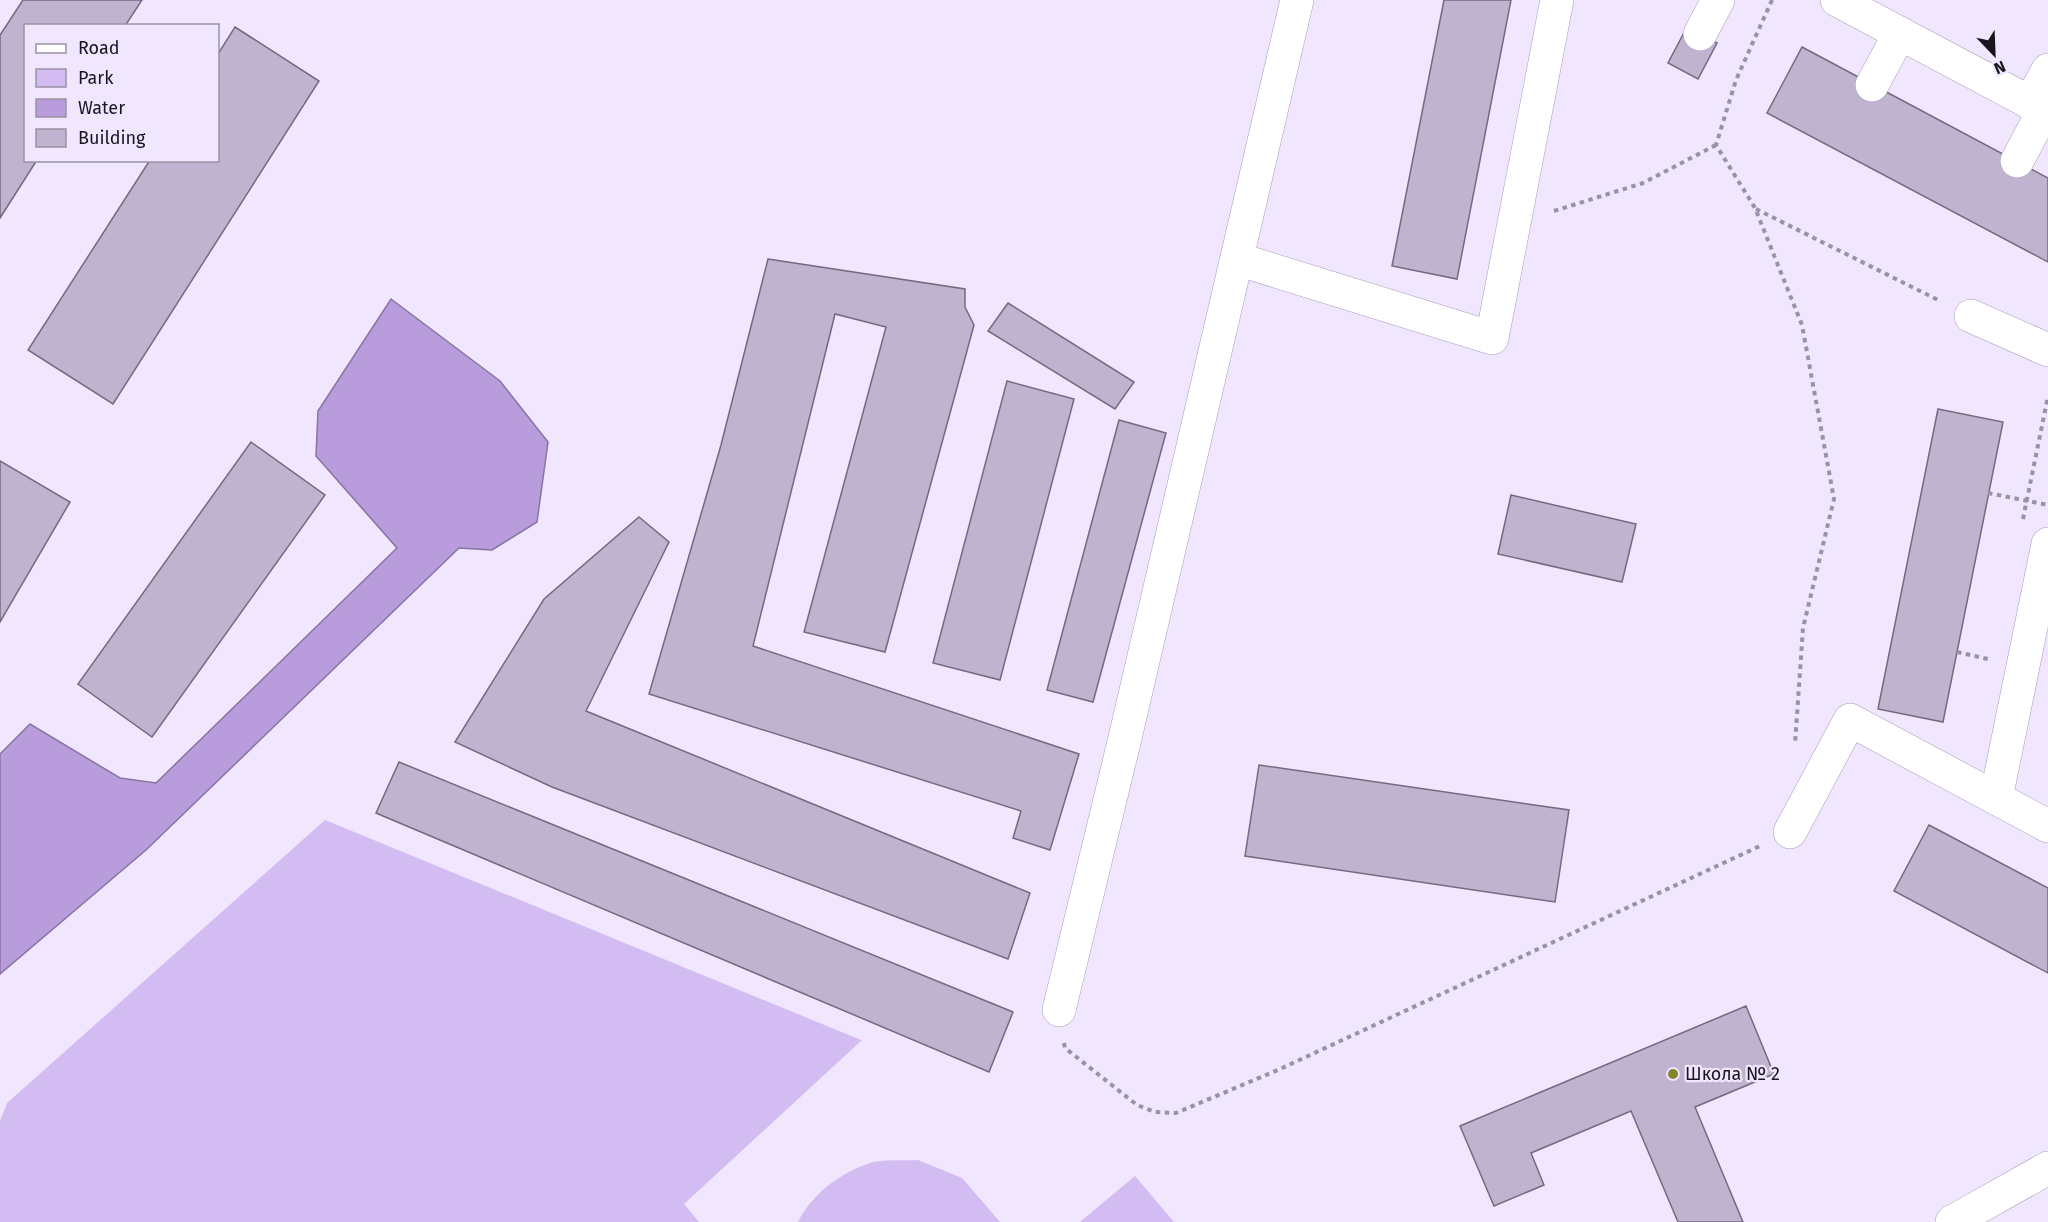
<svg xmlns="http://www.w3.org/2000/svg" width="2048" height="1222" viewBox="0 0 2048 1222" font-family="'Fira Sans',sans-serif">
<style>
.green{fill:#d3bcf1}
.water{fill:#b89cdb;stroke:#8874a3;stroke-width:1.5}
.building{fill:#bfb3cf;stroke:#746983;stroke-width:1.5}
.lines{fill:none;stroke-linecap:round;stroke-linejoin:round}
.minor-casing{stroke:#a99db9;stroke-width:34}
.path{stroke:#9992a4;stroke-width:4;stroke-dasharray:4.5 4.5;stroke-linecap:butt}
.minor{stroke:#fff;stroke-width:33}
.poi-dot{fill:#85852e;stroke:#f0e6fe;stroke-width:2}
.labels{text-anchor:middle;stroke-width:4.5;stroke-linejoin:round;paint-order:stroke}
.poi-label{font-size:18px;fill:#19151f;stroke:#f0e6fe;text-anchor:start}
</style>
<rect width="100%" height="100%" fill="#f0e6fe"/>
<g class="green">
<path d="M325,820L861,1040H862L684,1204L699,1222H0V1121L7,1103Z"/>
<path d="M918,1160L962,1178L1000,1222H798C812,1194 840,1173 870,1163C884,1159 903,1161 918,1160Z"/>
<path d="M1135,1176L1174,1222H1080Z"/>
</g>
<path class="water" d="M391,299L500,381L548,442L537,522L492,550L459,548L146,850L0,974V754L30,724L120,778L156,783L397,548L316,456L318,411Z"/>
<g class="building">
<path d="M23,0H142L125,26H26V160H37L0,218V35Z"/>
<path d="M1444,0H1511L1457,279L1392,266Z"/>
<path d="M235,27L319,81L113,404L28,350L150,160H218V54Z"/>
<path d="M1687,27L1717,43L1698,79L1668,63Z"/>
<path d="M1802,47L2048,178V262L1767,113Z"/>
<path d="M768,259L965,289V307L974,325L885,652L804,632L886,327L835,314L753,646L1079,754L1050,850L1013,838L1021,811L649,694L721,445Z"/>
<path d="M1008,303L1134,382L1115,409L988,331Z"/>
<path d="M1007,381L1074,399L1000,680L933,663Z"/>
<path d="M1938,409L2003,422L1943,722L1878,709Z"/>
<path d="M1119,420L1166,433L1093,702L1047,690Z"/>
<path d="M251,442L325,495L152,737L78,684Z"/>
<path d="M0,461L70,502L0,622Z"/>
<path d="M1511,495L1636,524L1622,582L1498,554Z"/>
<path d="M639,517L669,542L586,711L1030,893L1008,959L552,787L455,742L544,599Z"/>
<path d="M399,762L1013,1012L989,1072L376,813Z"/>
<path d="M1259,765L1569,810L1555,902L1245,856Z"/>
<path d="M1929,825L2048,888V973L1894,891Z"/>
<path d="M1746,1006L1774,1074L1695,1107L1743,1222H1678L1631,1111L1531,1153L1544,1185L1494,1206L1460,1126Z"/>
</g>
<g class="lines">
<g class="minor-casing">
<g id="minor">
<path d="M1837,0L2048,112"/>
<path d="M1700,34L1718,0"/>
<path d="M1872,85L1900,33"/>
<path d="M2030,103L2048,70"/>
<path d="M2017,161L2044,110"/>
<path d="M1237,259L1492,338L1557,0"/>
<path d="M1971,316L2048,350"/>
<path d="M1996,798L2048,544"/>
<path d="M1790,832L1850,720L2048,826"/>
<path d="M1059,1010L1125,738L1297,0"/>
<path d="M1952,1222L2048,1168"/>
</g>
</g>
<g class="path">
<path d="M1772,0L1736,80L1716,145L1755,208L1802,325L1834,499L1803,628L1795,744"/>
<path d="M1756,209L1940,301"/>
<path d="M1554,211L1643,183L1716,145"/>
<path d="M1988,493L2048,505"/>
<path d="M2023,519L2048,396"/>
<path d="M1957,652L1988,659"/>
<path d="M1064,1043L1065,1048L1137,1105L1155,1112L1176,1113L1280,1069L1760,846"/>
</g>
<use href="#minor" class="minor"/>
</g>
<circle class="poi-dot" cx="1673" cy="1074" r="6"/>
<g class="labels">
<g class="poi-label">
<text x="1685" y="1080">Школа № 2</text>
</g>
</g>
<rect x="24" y="24" width="195" height="138" fill="#f0e6fe" stroke="#9a92a5" stroke-width="1.5"/>
<rect x="36" y="44" width="30" height="9" fill="#ffffff" stroke="#9a92a5" stroke-width="1.5"/>
<text x="78" y="54" font-size="18" fill="#19151f">Road</text>
<rect x="36" y="69" width="30" height="18" fill="#d3bcf1" stroke="#9a92a5" stroke-width="1.5"/>
<text x="78" y="84" font-size="18" fill="#19151f">Park</text>
<rect x="36" y="99" width="30" height="18" fill="#b89cdb" stroke="#9a92a5" stroke-width="1.5"/>
<text x="78" y="114" font-size="18" fill="#19151f">Water</text>
<rect x="36" y="129" width="30" height="18" fill="#bfb3cf" stroke="#9a92a5" stroke-width="1.5"/>
<text x="78" y="144" font-size="18" fill="#19151f">Building</text>
<g transform="translate(1994 54) rotate(157)" stroke="#f0e6fe" stroke-width="4.5" paint-order="stroke">
<path d="M0-4.5L10 22L0 15L-10 22Z" fill="#19151f"/>
<text y="-9" font-size="16" font-weight="bold" text-anchor="middle" fill="#19151f">N</text>
</g>
</svg>
